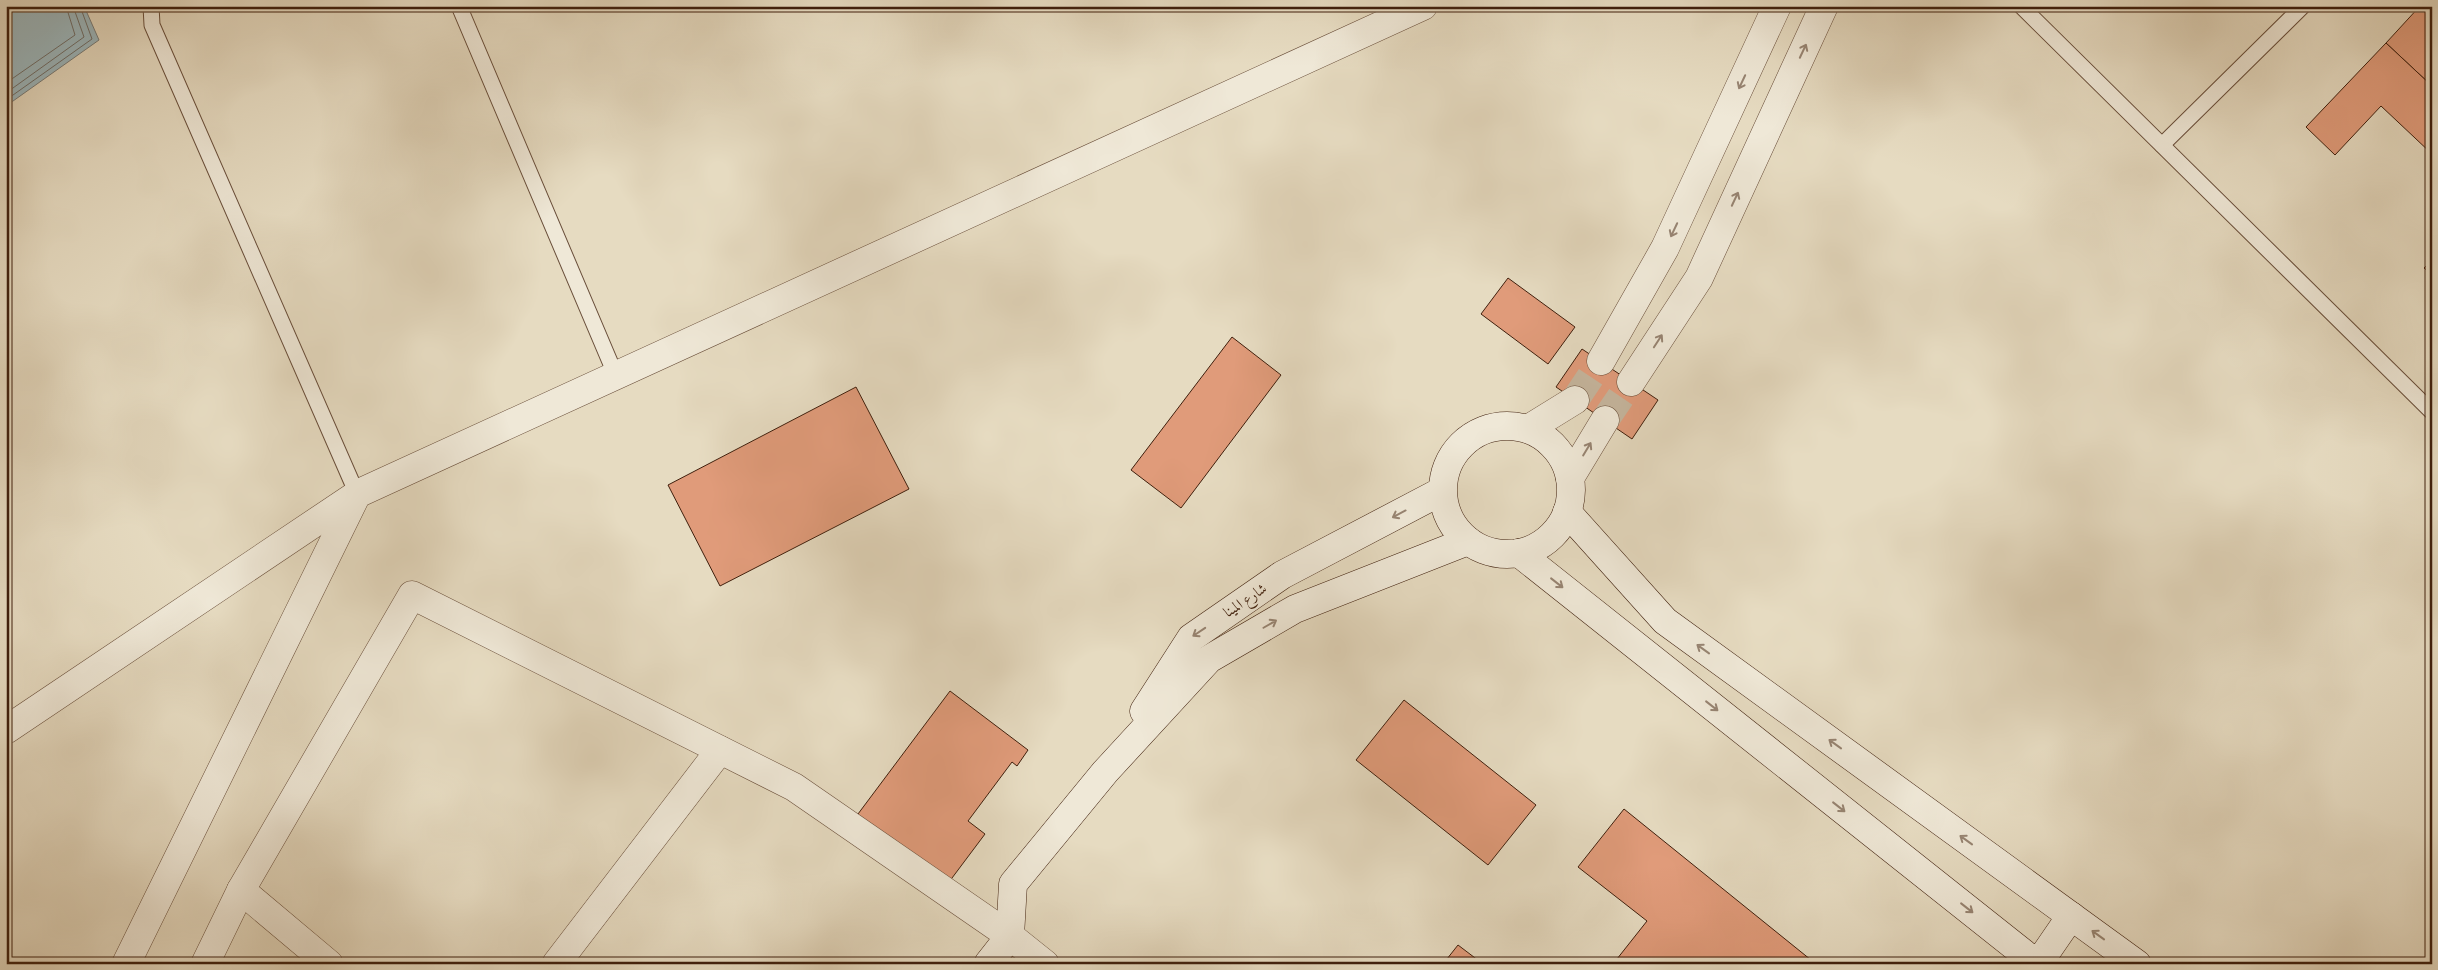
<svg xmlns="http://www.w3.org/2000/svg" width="2438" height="970" viewBox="0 0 2438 970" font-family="Alegreya,Amiri,serif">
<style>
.water{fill:#9cb8bf;stroke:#777b78}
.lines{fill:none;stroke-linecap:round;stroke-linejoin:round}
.shore{stroke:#6e6c66;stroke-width:1}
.building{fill:#e09b7a;stroke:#3f1f0d}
.street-tunnel{stroke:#c5b59d;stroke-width:28;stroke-dasharray:28 14;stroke-linecap:butt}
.lane-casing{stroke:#694e3a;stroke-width:17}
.street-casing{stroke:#694e3a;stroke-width:29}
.secondary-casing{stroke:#3f1f0d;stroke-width:29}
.lane{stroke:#efe8d7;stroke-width:15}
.street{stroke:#efe8d7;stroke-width:28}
.secondary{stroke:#efe8d7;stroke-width:28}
.oneway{stroke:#978472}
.labels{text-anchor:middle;stroke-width:4;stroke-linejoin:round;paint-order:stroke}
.street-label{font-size:15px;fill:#3f1f0d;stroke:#efe8d7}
</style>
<rect width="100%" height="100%" fill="#e6dbc1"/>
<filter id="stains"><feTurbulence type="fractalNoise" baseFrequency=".004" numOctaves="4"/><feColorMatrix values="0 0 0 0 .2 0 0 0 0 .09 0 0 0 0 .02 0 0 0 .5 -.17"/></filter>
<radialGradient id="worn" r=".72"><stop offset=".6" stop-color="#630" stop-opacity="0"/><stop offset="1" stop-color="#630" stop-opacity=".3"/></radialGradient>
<path class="water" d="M6,6H84L99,40L6,106Z"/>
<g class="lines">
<g class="shore">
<path d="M6,83L75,35L66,6"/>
<path d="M6,93L84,37L73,6"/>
<path d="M6,100L92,39L80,6"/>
</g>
</g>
<g class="building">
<path d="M2420,6H2432V86L2386,43Z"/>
<path d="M2386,43L2432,86V154L2381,106L2335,155L2306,127Z"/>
<path d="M2432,260V275L2424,268Z"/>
<path d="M1508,278L1575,327L1548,364L1481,314Z"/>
<path d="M1232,337L1281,375L1181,508L1131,470Z"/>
<path d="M1582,349L1658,400L1632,439L1556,387Z"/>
<path d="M856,387L909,489L720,586L668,485Z"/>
<path d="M950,691L1028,750L1017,766L1012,762L968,821L985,834L943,890L852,822Z"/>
<path d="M1404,700L1536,805L1488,865L1356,760Z"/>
<path d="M1624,809L1816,964H1613L1647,921L1578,867Z"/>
<path d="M1458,945L1483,964H1443Z"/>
</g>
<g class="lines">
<g class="street-tunnel">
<path d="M1575,400L1601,361"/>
<path d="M1605,420L1631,382"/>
</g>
<g class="lane-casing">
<g id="lane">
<path d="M151,6L152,25L357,494"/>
<path d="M459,6L616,376"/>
<path d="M2021,6L2432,412"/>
<path d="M2162,145L2303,6"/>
</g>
</g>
<g class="street-casing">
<g id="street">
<path d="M1601,361L1665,248L1777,6"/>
<path d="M1631,382L1699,278L1824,6"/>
<path d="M1528,429L1575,400"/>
<path d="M1570,478L1605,420"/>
<path d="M6,730L356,495"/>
<path d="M241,890L329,964"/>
<path d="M126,964L357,494L1423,6"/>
<path d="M205,964L241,890L412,595L794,787L1010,936L1045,964"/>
<path d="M556,964L720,750"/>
</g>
</g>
<g class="secondary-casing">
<g id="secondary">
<circle cx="1507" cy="490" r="64"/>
<path d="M1567,512L1665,621L2137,964"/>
<path d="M1519,553L2037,964H2038L2071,916"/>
<path d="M1144,711L1191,638L1282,575L1442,491"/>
<path d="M988,964L1010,936L1013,884L1105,772L1209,659L1295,609L1468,541"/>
</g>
</g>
<use href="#lane" class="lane"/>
<use href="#street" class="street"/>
<use href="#secondary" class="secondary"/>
</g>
<defs><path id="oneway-shaft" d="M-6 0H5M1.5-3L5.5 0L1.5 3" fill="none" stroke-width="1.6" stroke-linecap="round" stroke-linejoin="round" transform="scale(1.25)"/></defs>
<g class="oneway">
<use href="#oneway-shaft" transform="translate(1803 51) rotate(-65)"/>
<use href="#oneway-shaft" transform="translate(1742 82) rotate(115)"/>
<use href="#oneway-shaft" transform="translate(1735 199) rotate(-65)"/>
<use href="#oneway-shaft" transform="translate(1674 230) rotate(115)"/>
<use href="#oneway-shaft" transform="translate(1658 341) rotate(-57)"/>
<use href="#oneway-shaft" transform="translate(1587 449) rotate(-59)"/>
<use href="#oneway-shaft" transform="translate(1399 514) rotate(152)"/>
<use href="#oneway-shaft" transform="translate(1557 583) rotate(38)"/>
<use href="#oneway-shaft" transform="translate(1270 624) rotate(-30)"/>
<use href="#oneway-shaft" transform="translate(1199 632) rotate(146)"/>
<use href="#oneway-shaft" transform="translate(1703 649) rotate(-144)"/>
<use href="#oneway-shaft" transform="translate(1712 706) rotate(38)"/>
<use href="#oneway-shaft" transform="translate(1835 744) rotate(-144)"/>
<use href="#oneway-shaft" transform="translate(1839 807) rotate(38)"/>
<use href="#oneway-shaft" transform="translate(1966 840) rotate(-144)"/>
<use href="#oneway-shaft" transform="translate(1967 908) rotate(38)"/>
<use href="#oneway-shaft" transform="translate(2098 935) rotate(-144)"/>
</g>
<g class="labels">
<g class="street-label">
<text transform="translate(1245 600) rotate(-34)" y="5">شارع المينا</text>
</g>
</g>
<rect width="2438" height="970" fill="none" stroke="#e6dbc1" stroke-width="25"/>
<rect x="8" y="8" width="2423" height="955" fill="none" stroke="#3f1f0d" stroke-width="2.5"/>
<rect x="12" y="12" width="2413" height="945" fill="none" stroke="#3f1f0d"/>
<rect width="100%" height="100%" filter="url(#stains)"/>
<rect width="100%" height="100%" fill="url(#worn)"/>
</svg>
